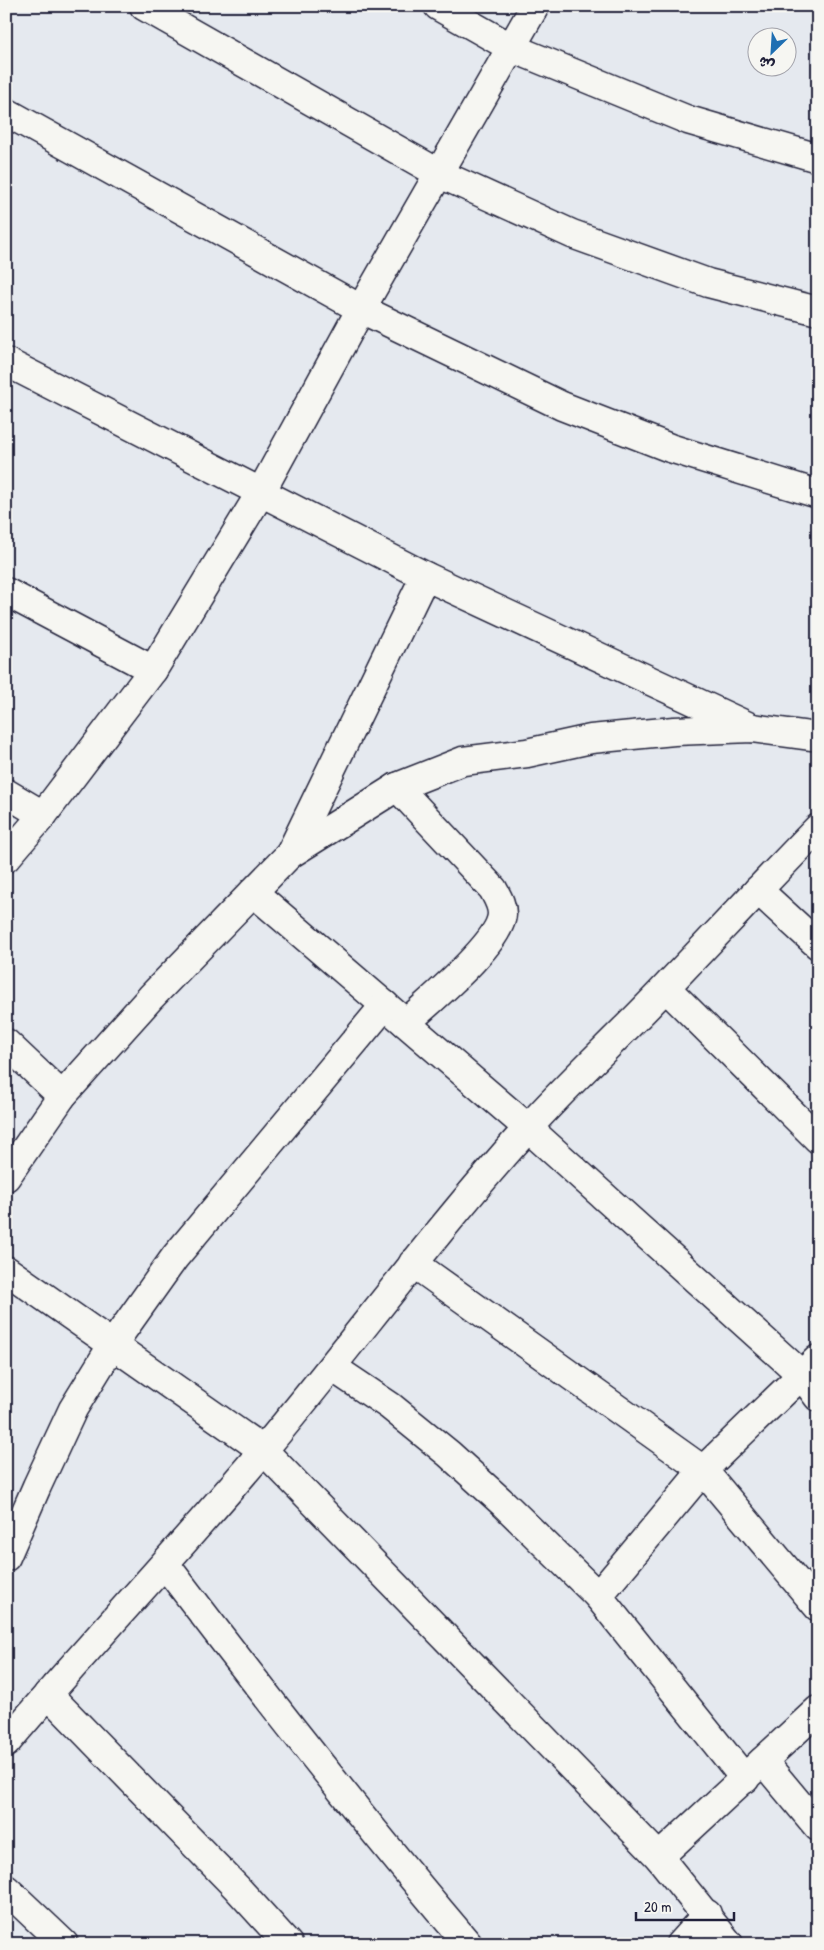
<svg xmlns="http://www.w3.org/2000/svg" width="824" height="1950" viewBox="0 0 824 1950" font-family="'Patrick Hand','Playpen Sans Arabic',sans-serif">
<style>
.lines{fill:none;stroke-linecap:round;stroke-linejoin:round}
.minor-casing{stroke:#22223b;stroke-width:31}
.secondary-casing{stroke:#22223b;stroke-width:31}
.minor{stroke:#f6f6f2;stroke-width:28}
.secondary{stroke:#f6f6f2;stroke-width:28}
</style>
<rect width="100%" height="100%" fill="#e5e9ef"/>
<filter id="ink" filterUnits="userSpaceOnUse"><feTurbulence type="fractalNoise" baseFrequency=".02" numOctaves="2"/><feDisplacementMap in="SourceGraphic" scale="10" xChannelSelector="R" yChannelSelector="G"/><feConvolveMatrix kernelMatrix="1 2 1 2 8 2 1 2 1" color-interpolation-filters="sRGB"/></filter>
<g filter="url(#ink)">
<g class="lines">
<g class="minor-casing">
<g id="minor">
<path d="M144,6L440,174L572,234L708,283L818,311"/>
<path d="M438,6L512,48L688,120L818,158"/>
<path d="M6,112L361,309L562,406L670,448L818,494"/>
<path d="M6,362L425,576L752,728"/>
<path d="M6,592L153,670"/>
<path d="M397,787L493,889C497,897 502,904 502,914C501,943 428,1002 406,1023"/>
<path d="M6,793L43,815"/>
<path d="M290,854L425,576"/>
<path d="M6,858L43,815L153,670L261,492L361,309L535,6"/>
<path d="M758,890L818,945"/>
<path d="M253,892L528,1128L801,1374L818,1397"/>
<path d="M666,988L818,1139"/>
<path d="M6,1043L62,1096"/>
<path d="M413,1263L703,1470L818,1607"/>
<path d="M6,1270L263,1450L659,1857L729,1944"/>
<path d="M332,1367L390,1406L449,1454L504,1504L598,1596L745,1779"/>
<path d="M6,1557L37,1486L73,1409L113,1344L175,1257L385,1005"/>
<path d="M165,1564C263,1693 362,1820 468,1944"/>
<path d="M598,1596L703,1470L818,1359"/>
<path d="M48,1694L237,1888L288,1944"/>
<path d="M6,1743C91,1643 181,1548 266,1447C354,1342 435,1231 527,1129C571,1080 620,1036 665,988C716,935 766,881 818,828"/>
<path d="M763,1761L818,1827"/>
<path d="M659,1857L818,1710"/>
<path d="M6,1889L64,1944"/>
<path d="M680,1944L707,1914"/>
</g>
</g>
<g class="secondary-casing">
<path id="secondary" d="M6,1177L62,1096L151,997L290,854L397,787L463,761L527,753L591,739L674,731L752,728L818,737"/>
</g>
<use href="#minor" class="minor"/>
<use href="#secondary" class="secondary"/>
</g>
</g>
<rect width="824" height="1950" fill="none" stroke="#f6f6f2" stroke-width="25"/>
<rect x="12" y="12" width="799" height="1925" fill="none" stroke="#22223b" stroke-width="2" filter="url(#ink)"/>
<g transform="translate(772 52) rotate(205)"><circle r="24" fill="#f6f6f2" stroke="#a1a1a9"/>
<path d="M0-4L9 19L0 12L-9 19Z" fill="#1f6fb2"/>
<text y="-8" font-size="14" font-weight="bold" text-anchor="middle" fill="#22223b">ش</text>
</g>
<path d="M636 1912v8h98v-8" fill="none" stroke="#22223b" stroke-width="2.5"/>
<text x="644" y="1912" font-size="15" fill="#22223b" stroke="#f6f6f2" stroke-width="4" paint-order="stroke">20 m</text>
</svg>
